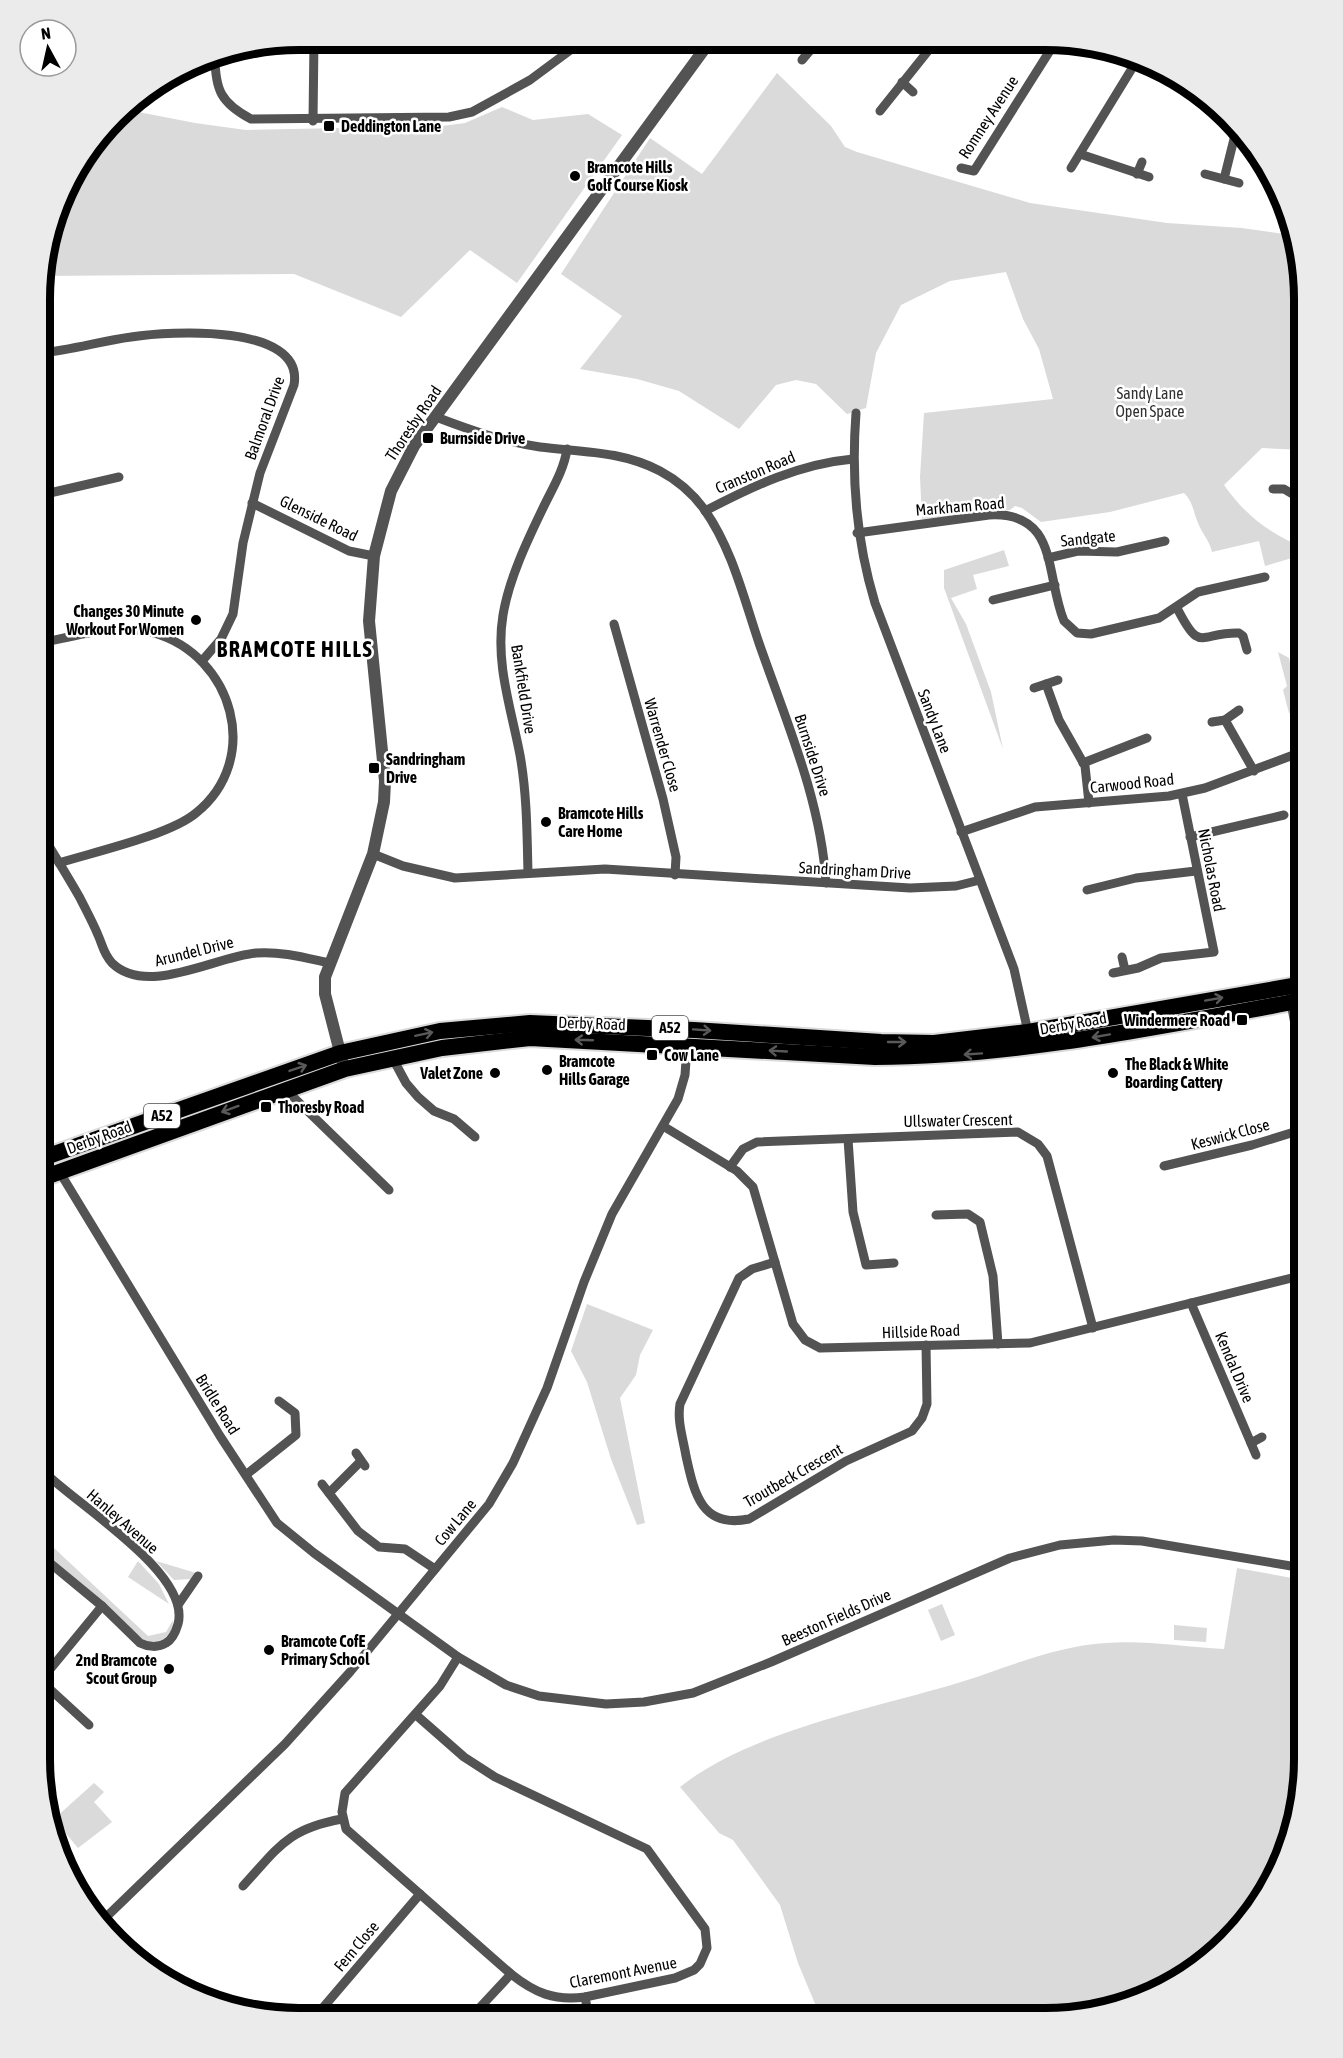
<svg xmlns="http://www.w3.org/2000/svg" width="1343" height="2058" viewBox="0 0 1343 2058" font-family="'Asap Condensed',sans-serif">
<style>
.green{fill:#dadada}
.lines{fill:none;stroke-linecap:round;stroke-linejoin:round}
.trunk-casing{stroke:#dbdbdb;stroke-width:20}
.minor{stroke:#535353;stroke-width:9}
.tertiary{stroke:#535353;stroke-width:12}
.trunk{stroke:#000;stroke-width:16}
.oneway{stroke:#595959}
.poi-dot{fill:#000;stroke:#fff;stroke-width:2}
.labels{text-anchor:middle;stroke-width:5;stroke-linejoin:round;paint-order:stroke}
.shield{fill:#fff;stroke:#4c4c4c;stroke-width:1.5}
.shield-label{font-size:15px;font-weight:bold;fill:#000}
.street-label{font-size:16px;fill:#000;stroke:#fff}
.poi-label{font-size:16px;font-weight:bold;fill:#000;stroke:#fff;text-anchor:start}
.park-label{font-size:16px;fill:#313131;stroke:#fff}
.district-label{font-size:22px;font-weight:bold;letter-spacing:1.5px;fill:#000;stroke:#fff}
.rim{fill:none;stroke:#000;stroke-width:8}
</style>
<rect width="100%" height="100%" fill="#fff"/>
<g class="green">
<path d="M777,73L831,126L845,147L857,152L1030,203L1167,223L1242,228L1291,235L1304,298V450L1262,448L1224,485C1246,516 1269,533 1304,548V564L1302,555L1265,566L1259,541L1212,552C1209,539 1202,534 1198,523C1193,511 1193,502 1184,493L1110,512L1041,522L1022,508L1015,506L1010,510L922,519L920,477L924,413L1053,399L1039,349L1023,319L1006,272L950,281L901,305L876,353L866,408L847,414L816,384L796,380L776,385L739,429L679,391L637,379L580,369L622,316L561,274L650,138L702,174Z"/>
<path d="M502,107L533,120L588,114L622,135L517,283L470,250L401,317L294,274L41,276V265L66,183L123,109L195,123L246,130L442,126L465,123Z"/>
<path d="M1004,550L1009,566L973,575L977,589L951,598L966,624L991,692L1003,749L944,588V570Z"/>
<path d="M1278,652L1289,658L1304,741L1301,745L1294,715L1289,713L1283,690L1287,686Z"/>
<path d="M587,1304L653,1330L640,1355L636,1375L620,1398L645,1523L637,1525L611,1459L587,1382L571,1351Z"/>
<path d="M39,1534L148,1636L166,1632L173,1620C173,1635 160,1647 144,1640L39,1548Z"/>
<path d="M138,1561L159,1584L169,1604L128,1577Z"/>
<path d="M156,1561L193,1572L196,1573L191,1579L174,1580Z"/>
<path d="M1237,1568L1303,1580V1777L1290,1843L1260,1904L1215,1955L1144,1999L1045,2019L821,2018L798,1963L780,1905L733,1840L719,1833L680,1787C752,1730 873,1709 961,1682C1009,1667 1055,1646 1106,1643C1144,1640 1186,1647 1224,1649Z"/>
<path d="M942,1604L955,1635L941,1641L928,1610Z"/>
<path d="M1174,1625L1207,1628L1206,1642L1174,1640Z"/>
<path d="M94,1783L104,1792L94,1802L112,1822L78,1848L54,1819Z"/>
</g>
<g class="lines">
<g class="trunk-casing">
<g id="trunk">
<path d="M40,1159L340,1053L440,1031L530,1023L694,1030L881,1042L934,1043L1028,1032L1304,984"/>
<path d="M40,1179L345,1069L442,1048L530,1038L875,1057C1020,1056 1161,1026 1304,1000"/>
</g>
</g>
<g class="minor">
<path d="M215,56C215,90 221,103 251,119L449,117L472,112L530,80L584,40"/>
<path d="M802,60L818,41"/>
<path d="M902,82L913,92"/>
<path d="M880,111L936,41"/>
<path d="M313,121L314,39"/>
<path d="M1080,154L1149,177"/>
<path d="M961,168L974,171L1056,41"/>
<path d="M1071,168L1139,57"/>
<path d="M1137,174L1142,162"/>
<path d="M1205,174L1239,183"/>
<path d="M1224,179L1237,127"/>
<path d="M41,353C72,350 101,341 131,337C169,331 305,323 294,385L260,473L243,543L233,614L221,639L202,661"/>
<path d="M856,413C851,479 856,540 875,603L1014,969L1028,1032"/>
<path d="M436,417C470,430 504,442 540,447C582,452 622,451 660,471C677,480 693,494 704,509C732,548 744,599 759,643C786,721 821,800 826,883"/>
<path d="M1273,489H1284L1304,501"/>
<path d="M41,495L119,477"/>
<path d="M252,503L349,551L374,556"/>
<path d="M705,511C753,486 799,464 853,459"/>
<path d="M857,533L989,515C1059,511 1045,575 1064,621L1077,633L1091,634L1159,618L1198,592L1265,577"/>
<path d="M1048,558L1078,551L1117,552L1165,541"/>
<path d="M993,600L1055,585"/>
<path d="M1177,608C1201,655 1199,632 1239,633L1243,636L1247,650"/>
<path d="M614,624L663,799L676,857L675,875"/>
<path d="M41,643C76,636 117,623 154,633C233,656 263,759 196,813C170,835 94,852 59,863"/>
<path d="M1046,684L1059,720L1085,766L1089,803"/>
<path d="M1034,688L1058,680"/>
<path d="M1225,720L1254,771"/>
<path d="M1212,722L1225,720L1239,710"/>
<path d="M1083,763L1147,738"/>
<path d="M40,831C53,853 67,875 80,898C86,910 93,923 98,935C103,946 103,953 112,963C147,997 214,957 256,953C281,951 306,958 329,963"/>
<path d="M961,832L1035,807L1169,796L1205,788L1304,751"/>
<path d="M1190,837L1284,815"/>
<path d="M373,854L403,866L455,878L605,869L910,888L956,886L980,880"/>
<path d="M528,873C527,834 527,794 520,755C511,708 495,663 503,615C509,579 527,541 543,508C552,489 564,470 567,449"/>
<path d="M1087,890L1136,878L1196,871"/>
<path d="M1122,957L1125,970"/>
<path d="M1113,973L1138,968L1161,958L1214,952L1182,794"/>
<path d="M1291,1003L1304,1072"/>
<path d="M392,1057L406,1083L418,1097L434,1111L454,1119L475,1137"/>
<path d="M286,1090L389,1190"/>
<path d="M663,1126L737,1171L753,1187L793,1324L805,1340L820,1348L1030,1343L1304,1275"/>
<path d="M848,1139L853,1212L866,1265L894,1263"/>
<path d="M1164,1166L1252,1145L1304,1129"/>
<path d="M730,1167L743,1149L757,1142L1018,1132L1038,1144L1047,1156L1093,1328"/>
<path d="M59,1171L220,1436L277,1523L314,1553L458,1657L506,1685L539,1696L606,1704L644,1702L693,1693L771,1662L1010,1558L1060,1545L1114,1540L1142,1541L1303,1568"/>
<path d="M936,1215L968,1214L980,1222L993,1276L998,1344"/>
<path d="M775,1262L752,1269L739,1278L680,1404C677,1421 683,1438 686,1456C694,1492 701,1529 749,1519L846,1461L912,1431L922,1418L927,1404L926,1345"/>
<path d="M1191,1303L1256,1455"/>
<path d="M1251,1443L1262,1437"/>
<path d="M356,1453L365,1466"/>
<path d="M247,1474L296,1435L295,1413L279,1401"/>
<path d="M322,1484L358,1531L379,1547L405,1549L435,1569"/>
<path d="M329,1493L360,1462"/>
<path d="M39,1554L102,1606L140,1643C148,1647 158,1648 166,1643C173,1639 176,1631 178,1624C192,1572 70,1501 39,1467"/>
<path d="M178,1605L198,1576"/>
<path d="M39,1667L47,1673L102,1606"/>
<path d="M41,1681L89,1725"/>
<path d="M415,1714L464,1757L495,1777L647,1849L705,1929L707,1948L700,1964L694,1970L675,1978L585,1997C554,2001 535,1993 511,1974L346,1829L342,1812L345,1793L440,1686L458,1657"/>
<path d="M243,1886C279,1847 287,1829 342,1819"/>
<path d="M99,1924L285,1744L350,1672L489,1504L513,1463L547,1388L584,1282L612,1214L678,1099L685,1075L687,1046"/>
<path d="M585,1997L589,2018"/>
<path d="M315,2017L420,1894"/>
<path d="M471,2017L511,1974"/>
</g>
<path class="tertiary" d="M342,1060L325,994V977L373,854L384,802L385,781L369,621L374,556L391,491L414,446L711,40"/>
<use href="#trunk" class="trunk"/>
</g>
<defs><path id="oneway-shaft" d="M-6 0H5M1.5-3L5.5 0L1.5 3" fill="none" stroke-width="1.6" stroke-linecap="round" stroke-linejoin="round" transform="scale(1.5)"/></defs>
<g class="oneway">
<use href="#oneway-shaft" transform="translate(1214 999) rotate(-10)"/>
<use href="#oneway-shaft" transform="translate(702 1030) rotate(4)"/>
<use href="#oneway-shaft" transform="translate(424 1034) rotate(-12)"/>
<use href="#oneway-shaft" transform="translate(1101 1036) rotate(170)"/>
<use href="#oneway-shaft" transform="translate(584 1040) rotate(-178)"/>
<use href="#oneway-shaft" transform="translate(897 1042)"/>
<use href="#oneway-shaft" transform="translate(778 1051) rotate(-177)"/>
<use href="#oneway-shaft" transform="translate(973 1054) rotate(176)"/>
<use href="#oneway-shaft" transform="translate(298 1068) rotate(-19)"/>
<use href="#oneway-shaft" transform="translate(230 1109) rotate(160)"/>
</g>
<g class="poi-dot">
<rect x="323" y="120" width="12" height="12" rx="3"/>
<circle cx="575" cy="176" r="6"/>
<rect x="422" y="432" width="12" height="12" rx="3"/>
<circle cx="196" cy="620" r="6"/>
<rect x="368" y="762" width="12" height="12" rx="3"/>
<circle cx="546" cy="822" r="6"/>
<rect x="1236" y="1014" width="12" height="12" rx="3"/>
<rect x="646" y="1049" width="12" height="12" rx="3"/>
<circle cx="547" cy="1070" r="6"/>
<circle cx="495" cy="1073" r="6"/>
<circle cx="1113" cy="1073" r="6"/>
<rect x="260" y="1101" width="12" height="12" rx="3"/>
<circle cx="269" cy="1650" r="6"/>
<circle cx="169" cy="1669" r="6"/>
</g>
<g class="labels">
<g class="shield">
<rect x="652" y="1016" width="36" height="24" rx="4.5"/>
<rect x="144" y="1104" width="36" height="24" rx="4.5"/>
</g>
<g class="shield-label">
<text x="670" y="1033">A52</text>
<text x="162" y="1121">A52</text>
</g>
<g class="street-label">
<text transform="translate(988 117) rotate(-57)" y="6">Romney Avenue</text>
<text transform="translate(264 418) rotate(-70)" y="6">Balmoral Drive</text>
<text transform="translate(413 423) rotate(-56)" y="6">Thoresby Road</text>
<text transform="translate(755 472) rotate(-23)" y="6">Cranston Road</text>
<text transform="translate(960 506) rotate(-5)" y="6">Markham Road</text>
<text transform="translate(319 518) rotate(26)" y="6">Glenside Road</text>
<text transform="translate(1088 538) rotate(-6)" y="6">Sandgate</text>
<text transform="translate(524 689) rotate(81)" y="6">Bankfield Drive</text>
<text transform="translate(935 721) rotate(69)" y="6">Sandy Lane</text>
<text transform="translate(663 745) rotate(74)" y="6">Warrender Close</text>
<text transform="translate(813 755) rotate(72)" y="6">Burnside Drive</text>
<text transform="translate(1132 783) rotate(-6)" y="6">Carwood Road</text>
<text transform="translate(855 870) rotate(3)" y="6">Sandringham Drive</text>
<text transform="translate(1212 870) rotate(79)" y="6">Nicholas Road</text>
<text transform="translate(194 951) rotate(-14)" y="6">Arundel Drive</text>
<text transform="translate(592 1023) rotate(2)" y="6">Derby Road</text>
<text transform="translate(1073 1023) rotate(-10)" y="6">Derby Road</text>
<text transform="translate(958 1120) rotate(-1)" y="6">Ullswater Crescent</text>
<text transform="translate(1230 1134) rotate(-15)" y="6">Keswick Close</text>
<text transform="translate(99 1137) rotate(-20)" y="6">Derby Road</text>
<text transform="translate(921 1331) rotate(-2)" y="6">Hillside Road</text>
<text transform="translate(1235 1367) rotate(67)" y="6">Kendal Drive</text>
<text transform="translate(218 1404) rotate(58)" y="6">Bridle Road</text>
<text transform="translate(793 1475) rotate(-30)" y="6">Troutbeck Crescent</text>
<text transform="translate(123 1521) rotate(41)" y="6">Hanley Avenue</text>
<text transform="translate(455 1522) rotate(-50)" y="6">Cow Lane</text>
<text transform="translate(836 1617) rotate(-24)" y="6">Beeston Fields Drive</text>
<text transform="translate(356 1946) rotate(-50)" y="6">Fern Close</text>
<text transform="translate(623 1972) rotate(-11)" y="6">Claremont Avenue</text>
</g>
<g class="poi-label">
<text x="341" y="132">Deddington Lane</text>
<text x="587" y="173">Bramcote Hills<tspan x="587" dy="18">Golf Course Kiosk</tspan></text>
<text x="440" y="444">Burnside Drive</text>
<text x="184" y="617" text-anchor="end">Changes 30 Minute<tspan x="184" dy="18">Workout For Women</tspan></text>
<text x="386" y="765">Sandringham<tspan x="386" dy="18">Drive</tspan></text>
<text x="558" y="819">Bramcote Hills<tspan x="558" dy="18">Care Home</tspan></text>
<text x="1230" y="1026" text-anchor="end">Windermere Road</text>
<text x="664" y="1061">Cow Lane</text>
<text x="559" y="1067">Bramcote<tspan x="559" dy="18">Hills Garage</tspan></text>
<text x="1125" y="1070">The Black &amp; White<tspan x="1125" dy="18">Boarding Cattery</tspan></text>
<text x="483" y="1079" text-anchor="end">Valet Zone</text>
<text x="278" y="1113">Thoresby Road</text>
<text x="281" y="1647">Bramcote CofE<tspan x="281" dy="18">Primary School</tspan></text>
<text x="157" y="1666" text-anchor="end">2nd Bramcote<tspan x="157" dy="18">Scout Group</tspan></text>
</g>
<g class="park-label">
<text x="1150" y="399">Sandy Lane<tspan x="1150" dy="18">Open Space</tspan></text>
</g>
<g class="district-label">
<text x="295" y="657">BRAMCOTE HILLS</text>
</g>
</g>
<path d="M0 0H1343V2058H0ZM299 50H1045A249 249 0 0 1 1294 299V1759A249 249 0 0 1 1045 2008H299A249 249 0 0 1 50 1759V299A249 249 0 0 1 299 50Z" fill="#ebebeb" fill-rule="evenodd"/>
<path class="rim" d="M299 50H1045A249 249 0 0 1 1294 299V1759A249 249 0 0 1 1045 2008H299A249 249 0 0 1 50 1759V299A249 249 0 0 1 299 50Z"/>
<g transform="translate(48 48) rotate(352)"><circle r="28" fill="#ffffff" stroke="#999999" stroke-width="1.5"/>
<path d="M0-4.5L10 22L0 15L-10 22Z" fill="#000000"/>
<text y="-9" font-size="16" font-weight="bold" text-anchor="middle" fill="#000000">N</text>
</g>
</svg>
